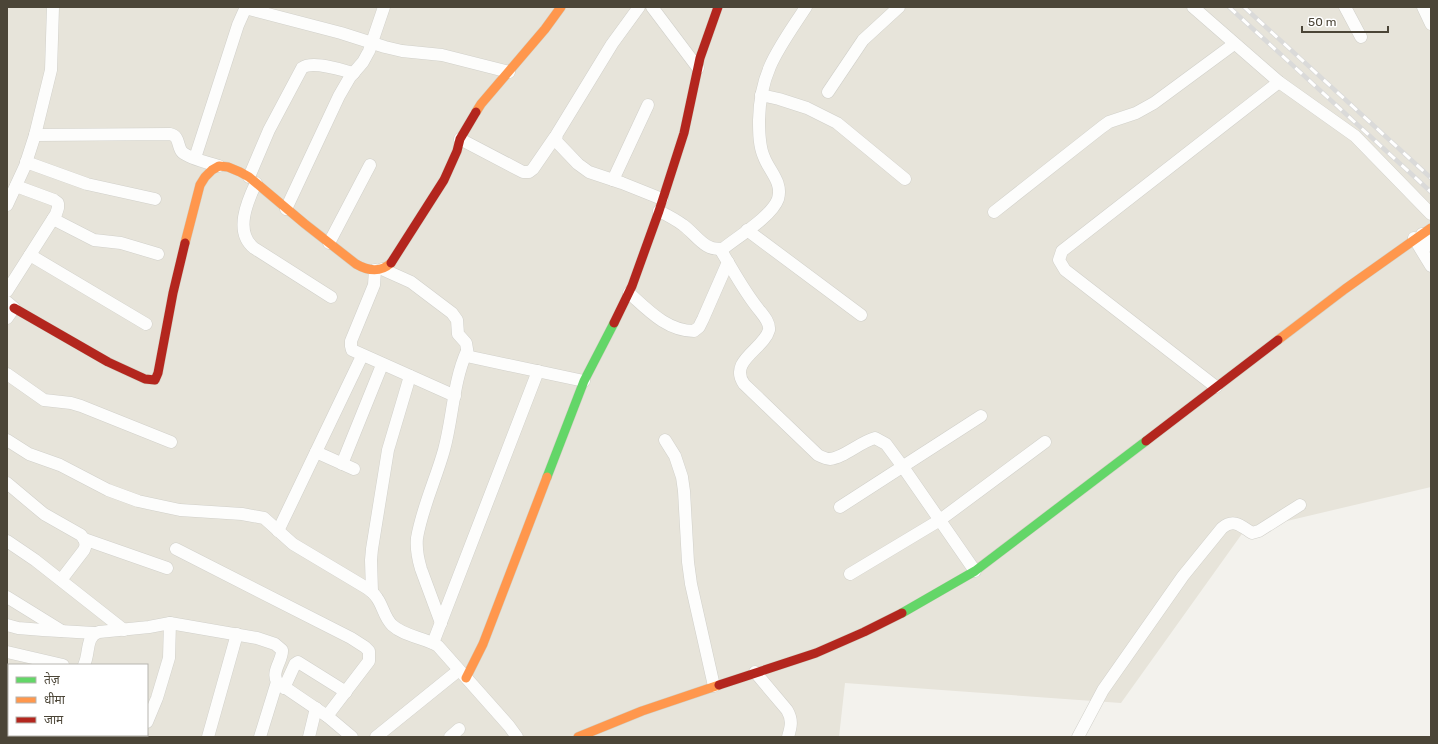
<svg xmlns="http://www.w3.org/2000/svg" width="1438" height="744" viewBox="0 0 1438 744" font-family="Rubik,'Noto Sans Devanagari',sans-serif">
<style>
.residential{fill:#e7e4da;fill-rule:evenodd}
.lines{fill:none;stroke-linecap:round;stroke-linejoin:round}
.street-casing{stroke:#d1d0ca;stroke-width:13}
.fast-casing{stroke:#d3d0c4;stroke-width:10}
.slow-casing{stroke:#d3d0c4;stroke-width:10}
.jam-casing{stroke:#d3d0c4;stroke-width:10}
.street{stroke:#fdfdfc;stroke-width:12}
.fast{stroke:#63d668;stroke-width:9}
.slow{stroke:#ff974d;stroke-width:9}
.jam{stroke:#b3261e;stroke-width:9}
.rail-casing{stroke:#dadad9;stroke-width:4.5}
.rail{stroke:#fff;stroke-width:3;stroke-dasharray:9;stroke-linecap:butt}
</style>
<rect width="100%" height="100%" fill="#f3f2ed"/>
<path class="residential" d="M7,7H1431V487L1244,531L1121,703L845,683L839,737H7ZM9,665H147V735H9Z"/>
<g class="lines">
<g class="street-casing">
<g id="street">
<path d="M639,7L612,44L557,134L556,141L578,164L589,172L622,183L662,199"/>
<path d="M652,7L698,68"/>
<path d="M1193,7L1279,82L1355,136L1431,214"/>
<path d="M1345,7L1361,37"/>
<path d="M1423,7L1431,24"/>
<path d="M245,8L341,33L385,47L402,51L442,55L509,72"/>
<path d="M828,92L863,40L899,7"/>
<path d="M761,95L779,99L807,108L837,123L905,179"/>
<path d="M35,135L170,134C180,136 177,146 182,152C190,159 209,163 219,166"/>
<path d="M460,139L523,172H529L533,169L555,137"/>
<path d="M195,158L238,25L246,7"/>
<path d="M26,162L87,184L155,199"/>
<path d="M249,177L269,130L302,68C312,60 341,70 354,73"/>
<path d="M613,180L648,105"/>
<path d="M256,183C247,202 234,232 254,248L331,297"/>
<path d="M7,205L25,166L35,135L51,70L53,7"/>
<path d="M286,209L339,96L350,77L363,62L369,51L384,7"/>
<path d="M659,211C667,215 675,219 683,225C696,234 705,253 724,248C739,236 772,216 778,199C783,182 769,171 764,157C759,146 759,132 759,120C760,70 780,47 806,7"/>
<path d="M994,212L1102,127L1109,122L1136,113L1154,103L1234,44"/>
<path d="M53,219L94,240L121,243L158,254"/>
<path d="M747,230L861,315"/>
<path d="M1422,234L1431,246"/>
<path d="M1414,238L1431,266"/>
<path d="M329,243L370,165"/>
<path d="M720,249C733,270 744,292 760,311C764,316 770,323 769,330C764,349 728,361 744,384L818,455C822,457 826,459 830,459C843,458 860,442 875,438L886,444L903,467L975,571"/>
<path d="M30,255L146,324"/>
<path d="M382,269L411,282L452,313L457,320L458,334L466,343L468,355L471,357L584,381"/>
<path d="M375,270L374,285L351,341V346L352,350L455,396"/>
<path d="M7,291L56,214L58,208V203L54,200L16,186"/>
<path d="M629,293C648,310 667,331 694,331L699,327L703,319L728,262"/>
<path d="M7,302L14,308L7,318"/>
<path d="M7,374L44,400L71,403L81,406L171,442"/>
<path d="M1216,387L1065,270L1059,260L1062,251L1279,82"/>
<path d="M7,440L29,454L60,465L108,490L138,501L180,510L242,514L264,518L293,544L365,587C370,590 374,593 377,598C383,606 384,617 392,625C405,637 424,637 438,646L509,726L517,737"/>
<path d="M665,440L675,456L682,477L684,491L688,562L691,584L714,686"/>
<path d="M316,452L354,469"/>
<path d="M342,464L382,365"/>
<path d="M7,483L44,514L81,535C85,540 87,544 84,550L61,580"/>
<path d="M840,507L981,416"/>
<path d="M278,531L362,356"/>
<path d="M84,539L167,568"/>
<path d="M7,541L35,560L124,630"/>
<path d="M176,549L351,638L365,647L369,651V661L327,716"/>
<path d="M850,574L940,520L1045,442"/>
<path d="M372,592L371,560L372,549L388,450L410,376"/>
<path d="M7,597L62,631"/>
<path d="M441,623L421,569C418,559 416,548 417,538C422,508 436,479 444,450C453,417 453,382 467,351"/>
<path d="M7,625L18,628L43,630L94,633"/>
<path d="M433,643L538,371"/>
<path d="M7,652L63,665"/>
<path d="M84,665C90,654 85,636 99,632L149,627L170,623L257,638L275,644L282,650C283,660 271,671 277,682L327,716L352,737"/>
<path d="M755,672L787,710C793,720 791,727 788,737"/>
<path d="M284,688L295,664L298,662L346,692"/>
<path d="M7,705L9,706"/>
<path d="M147,722L157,698L169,658L170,623"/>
<path d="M92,735L98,737"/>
<path d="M141,737L142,735"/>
<path d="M208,737L237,634"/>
<path d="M260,737L277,682"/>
<path d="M309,737L316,708"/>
<path d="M376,737L459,670"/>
<path d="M450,737L459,729"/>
<path d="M1078,737L1103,690L1183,576L1222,528C1234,518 1241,526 1252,533L1259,531L1300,505"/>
</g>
</g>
<g class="fast-casing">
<g id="fast">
<path d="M547,477L584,381L614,323"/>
<path d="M902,613L975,571L1146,441"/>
</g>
</g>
<g class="slow-casing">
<g id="slow">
<path d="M476,112L481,104L545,29L561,7"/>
<path d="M185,243L200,185L205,177L212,170L219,166L228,167L240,172L249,177L305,224L356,264C368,271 380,273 391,263"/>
<path d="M1278,340L1345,289L1431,228"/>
<path d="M466,678L483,644L547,477"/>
<path d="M578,737L642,711L719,685"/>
</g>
</g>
<g class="jam-casing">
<g id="jam">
<path d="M391,263L444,180L457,151L460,139L476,112"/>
<path d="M14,308L108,362L145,379L155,380L158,373L173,293L185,243"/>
<path d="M614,323L632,286L659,211L684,133L700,58L718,7"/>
<path d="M1146,441L1278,340"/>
<path d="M719,685L816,653L864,632L902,613"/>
</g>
</g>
<use href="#street" class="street"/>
<use href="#fast" class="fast"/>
<use href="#slow" class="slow"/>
<use href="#jam" class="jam"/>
<g class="rail-casing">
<g id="rail">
<path d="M1229,7L1431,192"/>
<path d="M1244,7L1431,178"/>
</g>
</g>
<use href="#rail" class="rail"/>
</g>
<rect width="1438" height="744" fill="none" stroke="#4b4537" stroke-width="16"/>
<rect x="8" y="664" width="140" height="72" fill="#ffffff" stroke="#b7b5af"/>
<rect x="16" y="677" width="20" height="6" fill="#63d668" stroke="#b7b5af"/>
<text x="44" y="684" font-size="12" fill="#4b4537">तेज़</text>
<rect x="16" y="697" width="20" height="6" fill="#ff974d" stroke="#b7b5af"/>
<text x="44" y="704" font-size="12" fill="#4b4537">धीमा</text>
<rect x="16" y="717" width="20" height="6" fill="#b3261e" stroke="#b7b5af"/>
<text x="44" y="724" font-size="12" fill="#4b4537">जाम</text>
<path d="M1302 26v6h86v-6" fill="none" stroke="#4b4537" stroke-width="2"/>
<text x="1308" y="26" font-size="12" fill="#4b4537" stroke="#ffffff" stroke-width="3" paint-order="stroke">50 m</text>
</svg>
